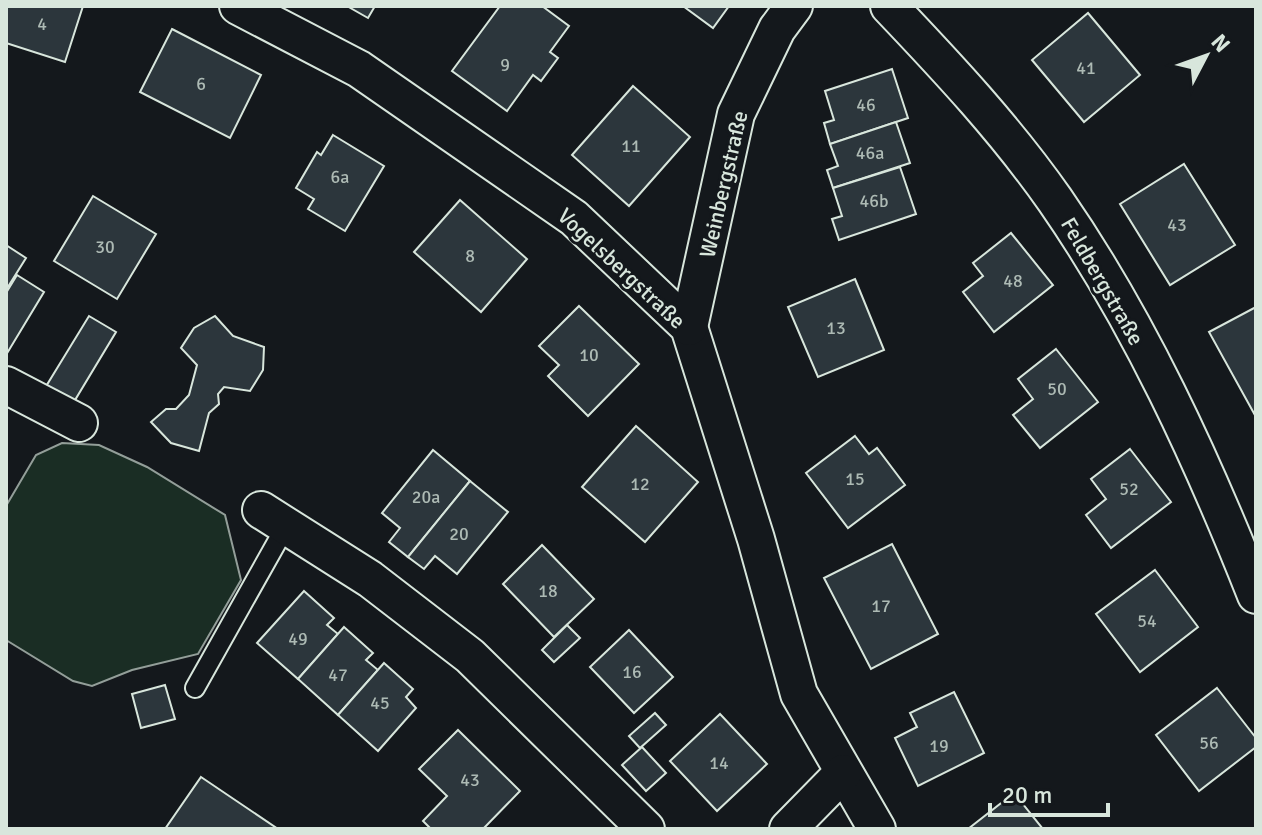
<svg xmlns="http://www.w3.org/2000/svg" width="1262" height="835" viewBox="0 0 1262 835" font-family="Signika,sans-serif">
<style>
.green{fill:#1a2d24;stroke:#939e99;stroke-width:2}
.building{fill:#2c363c;stroke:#d8e6dc;stroke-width:2}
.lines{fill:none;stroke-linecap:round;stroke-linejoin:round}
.lane-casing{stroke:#d8e6dc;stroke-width:22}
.street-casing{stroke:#d8e6dc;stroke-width:40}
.lane{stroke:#14181c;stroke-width:18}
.street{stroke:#14181c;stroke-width:36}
.labels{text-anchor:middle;stroke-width:6;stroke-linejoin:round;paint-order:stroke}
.number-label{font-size:18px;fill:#adbab4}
.street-label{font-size:22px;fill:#d8e6dc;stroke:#14181c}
</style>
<rect width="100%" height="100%" fill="#14181c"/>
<path class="green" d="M62,443L99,445L147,467L225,515L241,580L198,654L132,670L92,686L73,681L6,640V506L36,455Z"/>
<g class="building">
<path d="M6,6H83L65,62L6,43Z"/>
<path d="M347,6H375L368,18Z"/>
<path d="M500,6H542L569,26L550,52L558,58L541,81L533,75L507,111L452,71Z"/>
<path d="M683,6H729L713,28Z"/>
<path d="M1088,13L1140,75L1084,122L1032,60Z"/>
<path d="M172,29L261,75L230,138L140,92Z"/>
<path d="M892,69L908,118L830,144L824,123L834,120L825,91Z"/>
<path d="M633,86L690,137L629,206L572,155Z"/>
<path d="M896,122L910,163L833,188L827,170L838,166L830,144Z"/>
<path d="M333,135L384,166L345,231L308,209L314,199L296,188L317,152L321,155Z"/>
<path d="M1184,164L1235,245L1170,285L1120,204Z"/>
<path d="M900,167L916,214L839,240L832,219L842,216L833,188Z"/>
<path d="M93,196L156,234L117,299L54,261Z"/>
<path d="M460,200L527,259L481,312L414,252Z"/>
<path d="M1011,233L1053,285L994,332L963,292L983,276L973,263Z"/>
<path d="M6,245L26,258L6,290Z"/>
<path d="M17,275L44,292L6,355V293Z"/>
<path d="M855,279L884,350L818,377L788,307Z"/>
<path d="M579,306L639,364L588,416L548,376L559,365L539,346Z"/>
<path d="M1256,307V417L1209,332Z"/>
<path d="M89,316L116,332L72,405L45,388Z"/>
<path d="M215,316L233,336L264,347L263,370L250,391L224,387L218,394L219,404L209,413L199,451L171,443L151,422L166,409H176L189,395L197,365L181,348L194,328Z"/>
<path d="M1056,349L1098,402L1040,448L1013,415L1033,399L1018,379Z"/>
<path d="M636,426L698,482L645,542L582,487Z"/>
<path d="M855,436L869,454L877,448L905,485L848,528L806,473Z"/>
<path d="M1130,449L1171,502L1111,548L1086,515L1106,499L1091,479Z"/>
<path d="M433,450L470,481L408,557L389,542L400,528L382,513Z"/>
<path d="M470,481L508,512L457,574L435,556L424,569L408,557Z"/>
<path d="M892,544L938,634L871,669L824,578Z"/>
<path d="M542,545L594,599L554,637L503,584Z"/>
<path d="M1155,570L1198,627L1140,672L1096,614Z"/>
<path d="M304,591L334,618L327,625L338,634L298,679L257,643Z"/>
<path d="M567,625L580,638L554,662L542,650Z"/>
<path d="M344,627L373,653L366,660L378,670L338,715L298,679Z"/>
<path d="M629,630L673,677L634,713L590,667Z"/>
<path d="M384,663L413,689L406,697L416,708L378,751L338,715Z"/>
<path d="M165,685L175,719L141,728L132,694Z"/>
<path d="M1217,688L1256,738V747L1199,791L1156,735Z"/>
<path d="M954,692L984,753L918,786L895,738L917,727L910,713Z"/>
<path d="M655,713L666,725L640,748L629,736Z"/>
<path d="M720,714L767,764L717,811L670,761Z"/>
<path d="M458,730L520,791L483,829H431L423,821L447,796L419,769Z"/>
<path d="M642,747L666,773L646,791L622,765Z"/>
<path d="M201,777L278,829H165Z"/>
<path d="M1014,793L1043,829H968Z"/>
</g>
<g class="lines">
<g class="lane-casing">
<path id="lane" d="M195,688L286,526"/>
</g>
<g class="street-casing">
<g id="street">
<path d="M238,6L359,69L574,218L689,327L756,539L799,694L877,829"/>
<path d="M889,6C948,68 1006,130 1055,200C1139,321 1202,459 1256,595"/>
<path d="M689,327L736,114L777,29L794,6"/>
<path d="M6,385L79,423"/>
<path d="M261,510L370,579L470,656L646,829"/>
<path d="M788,829L843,773"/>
</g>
</g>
<use href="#lane" class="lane"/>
<use href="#street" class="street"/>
</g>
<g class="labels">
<g class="number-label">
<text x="42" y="30">4</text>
<text x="505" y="71">9</text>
<text x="1086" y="74">41</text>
<text x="201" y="90">6</text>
<text x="866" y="111">46</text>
<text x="631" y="152">11</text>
<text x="870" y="159">46a</text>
<text x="340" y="183">6a</text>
<text x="874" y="207">46b</text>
<text x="1177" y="231">43</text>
<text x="105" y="253">30</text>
<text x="470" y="262">8</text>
<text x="1013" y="287">48</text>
<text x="836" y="334">13</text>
<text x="589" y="361">10</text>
<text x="1057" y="395">50</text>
<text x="855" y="485">15</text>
<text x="640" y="490">12</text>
<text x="1129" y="495">52</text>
<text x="426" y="503">20a</text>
<text x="459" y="540">20</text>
<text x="548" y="597">18</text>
<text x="881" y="612">17</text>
<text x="1147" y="627">54</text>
<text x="298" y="645">49</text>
<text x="632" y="678">16</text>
<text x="338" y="681">47</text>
<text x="380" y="709">45</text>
<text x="1209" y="749">56</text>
<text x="939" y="752">19</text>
<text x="719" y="769">14</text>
<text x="470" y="786">43</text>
</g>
<g class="street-label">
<text transform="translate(723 184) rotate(-77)" y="8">Weinbergstraße</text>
<text transform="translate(622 268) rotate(43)" y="8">Vogelsbergstraße</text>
<text transform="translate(1103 281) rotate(60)" y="8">Feldbergstraße</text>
</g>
</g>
<rect width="1262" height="835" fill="none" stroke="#d8e6dc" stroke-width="16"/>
<g transform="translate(1206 56) rotate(49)" stroke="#14181c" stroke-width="6" paint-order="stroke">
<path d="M0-6L14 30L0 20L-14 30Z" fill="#d8e6dc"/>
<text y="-12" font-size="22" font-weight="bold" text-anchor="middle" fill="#d8e6dc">N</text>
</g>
<path d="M990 803v12h118v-12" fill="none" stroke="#d8e6dc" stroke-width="4"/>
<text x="1002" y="803" font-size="24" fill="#d8e6dc" stroke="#14181c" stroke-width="6" paint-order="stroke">20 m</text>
</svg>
